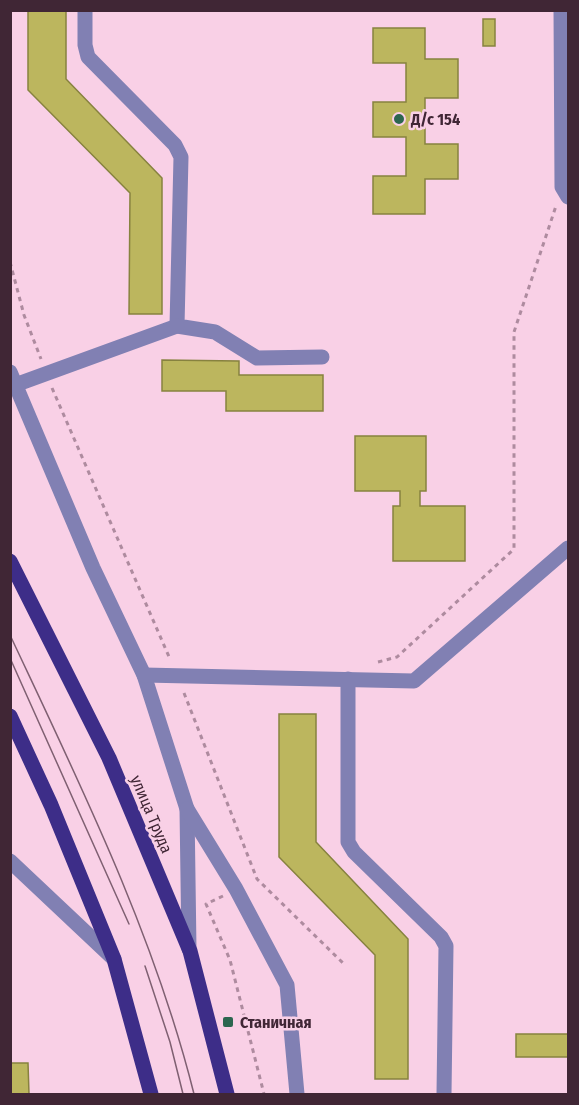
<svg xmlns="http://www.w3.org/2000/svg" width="579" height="1105" viewBox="0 0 579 1105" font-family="'Fira Sans Condensed',sans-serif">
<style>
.building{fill:#bcb65e;stroke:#87823f;stroke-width:1.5}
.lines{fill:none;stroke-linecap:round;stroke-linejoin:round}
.path{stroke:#ae8b9f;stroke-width:3;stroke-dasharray:4.5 4.5;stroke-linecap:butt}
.minor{stroke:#8180b3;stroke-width:15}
.major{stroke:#3d2d88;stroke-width:15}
.tram{stroke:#7f6072;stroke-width:1.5}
.poi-dot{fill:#2c664f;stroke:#f9d0e6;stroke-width:2}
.labels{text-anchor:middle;stroke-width:5;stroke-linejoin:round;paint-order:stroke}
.poi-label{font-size:16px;font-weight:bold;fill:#402635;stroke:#f9d0e6;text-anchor:start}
.street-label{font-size:16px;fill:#402635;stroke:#f9d0e6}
</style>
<rect width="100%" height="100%" fill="#f9d0e6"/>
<g class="building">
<path d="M28,10H66V79L162,178V314H129L130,193L28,90Z"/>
<rect x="483" y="19" width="12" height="27"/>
<path d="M373,28H425V59H458V98H425V144H458V179H425V214H373V176H406V137H373V102H406V63H373Z"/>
<path d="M162,360L239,361V375H323V411H226V391H162Z"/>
<path d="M355,436H426V491H420V506H465V561H393V506H400V491H355Z"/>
<path d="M279,714H316V842L408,939V1079H375V955L279,857Z"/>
<rect x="516" y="1034" width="52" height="23"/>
<path d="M10,1063H28L29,1094H10Z"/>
</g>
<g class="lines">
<g class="path">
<path d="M10,262L24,315L41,359"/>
<path d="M52,388L170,659"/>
<path d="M378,662L397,657L514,549V332L556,206"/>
<path d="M184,693L257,879L345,965"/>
<path d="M223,896L206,904L230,960L264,1094"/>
</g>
<g class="minor">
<path d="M85,10V45L88,57L175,145L181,157L177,326L215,332L257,358L322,357"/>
<path d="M561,10L562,187L568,197"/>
<path d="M10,372L93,568L144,675L187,809L189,949"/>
<path d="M15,385L177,326"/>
<path d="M144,675L414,681L568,548"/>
<path d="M348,679V842L354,852L441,937L446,946L444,1094"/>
<path d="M187,809L236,889L287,985L297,1094"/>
<path d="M10,861L114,959"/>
</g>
<g class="major">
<path d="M10,561L109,758L190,951L227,1094"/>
<path d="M10,716L51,805L114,959L151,1094"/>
</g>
<g class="tram">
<path d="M10,635C80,784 154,934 194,1094"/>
<path d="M10,658L129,924"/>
<path d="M145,966L170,1042L183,1094"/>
</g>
</g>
<g class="poi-dot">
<circle cx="399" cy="119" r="6"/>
<rect x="222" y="1016" width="12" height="12" rx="3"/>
</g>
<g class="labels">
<g class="poi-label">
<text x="411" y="125">Д/с 154</text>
<text x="240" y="1028">Станичная</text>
</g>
<g class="street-label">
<text transform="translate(152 814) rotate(67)" y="6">улица Труда</text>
</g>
</g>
<rect width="579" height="1105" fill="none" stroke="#402635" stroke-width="24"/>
</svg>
